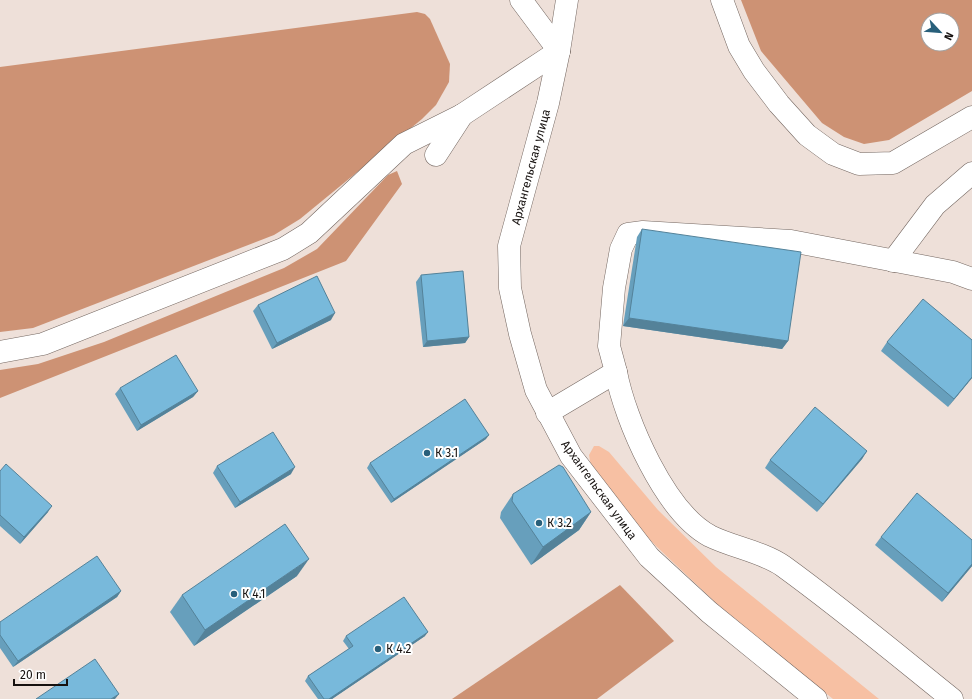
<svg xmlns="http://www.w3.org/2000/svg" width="972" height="699" viewBox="0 0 972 699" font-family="'Fira Sans',sans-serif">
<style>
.green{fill:#f7c0a3}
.forest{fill:#cd9274;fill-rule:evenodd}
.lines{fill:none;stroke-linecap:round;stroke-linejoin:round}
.minor-casing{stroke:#746761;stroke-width:23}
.minor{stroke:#fff;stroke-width:22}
.wall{fill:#679fbc}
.shaded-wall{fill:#548299}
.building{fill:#78b9db;stroke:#548299}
.poi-dot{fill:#285f7a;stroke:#fff;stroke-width:1.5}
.labels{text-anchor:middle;stroke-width:4;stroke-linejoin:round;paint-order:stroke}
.street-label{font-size:12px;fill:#16110f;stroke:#fff}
.poi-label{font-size:12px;fill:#16110f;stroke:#fff;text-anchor:start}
</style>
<rect width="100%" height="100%" fill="#eee0d9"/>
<path class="green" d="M594,446H599L609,452L658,510L716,567L879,699H833L716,603L657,547L622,511L591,467L589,455Z"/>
<g class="forest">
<path d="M741,0H972V91L889,140L864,144L844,137L822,123L761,51ZM928,20H952V44H928Z"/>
<path d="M417,12L425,14L430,19L450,64L449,82L436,105L422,119L300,219L274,235L33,328L0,332V67Z"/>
<path d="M397,171L402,184L346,261L0,398V370L38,364L104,342L284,268L317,249L388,175Z"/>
<path d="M620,585L674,641L597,699H452Z"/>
</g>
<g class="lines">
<g class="minor-casing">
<g id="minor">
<path d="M521,0L559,51"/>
<path d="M567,0L559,51L548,103L509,246L510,288L520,334L536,390L571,456L649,557L709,612L816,699"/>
<path d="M722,0L739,46L754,71L779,104L807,135L833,154L859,164L893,163L972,117"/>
<path d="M436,155L462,115L559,51"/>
<path d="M893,261L935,205L972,173"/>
<path d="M0,352L43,344L283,249L309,233L404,144L462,115"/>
<path d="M616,372C625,420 665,512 710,536C732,547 763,552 783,566C841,608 896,654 952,699"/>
<path d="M547,413L616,372L609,346L614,288L621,249L628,234L643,232L791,241L953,272L972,279"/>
</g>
</g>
<use href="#minor" class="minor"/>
</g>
<g class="wall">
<path d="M642,229L788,341L782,349L623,326L637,237Z"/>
<path d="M421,275L469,337L465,343L423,347L416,282Z"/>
<path d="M258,305L331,320L272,349L253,311Z"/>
<path d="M887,342L972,378L948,407L881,351Z"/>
<path d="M120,388L198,391L193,397L137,431L115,394Z"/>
<path d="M486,439L391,503L367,468L370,463Z"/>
<path d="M867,451L862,459L817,512L765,468L770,460Z"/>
<path d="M217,466L291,474L235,508L213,473Z"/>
<path d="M0,471L48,512L20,544L0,526Z"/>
<path d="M513,494L591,512L579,530L531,565L500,518L501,512Z"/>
<path d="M881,537L972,540V566L942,602L875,545Z"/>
<path d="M297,576L194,646L170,612L182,595Z"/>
<path d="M121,591L117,597L13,667L0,648V622Z"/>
<path d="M346,636H425L332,699H318L305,681L308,676L349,649L343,641Z"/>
</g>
<g class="shaded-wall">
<path d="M335,313L331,320L272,349L277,343Z"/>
<path d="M629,318L788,341L782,349L623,326Z"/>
<path d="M469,337L465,343L423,347L427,341Z"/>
<path d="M972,377V378L948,407L954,399Z"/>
<path d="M198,391L193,397L137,431L141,425Z"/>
<path d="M489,435L486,439L391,503L394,499Z"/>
<path d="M867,451L862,459L817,512L823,504Z"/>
<path d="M295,467L291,474L235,508L240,502Z"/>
<path d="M52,506L48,512L20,544L24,537Z"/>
<path d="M591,512L579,530L531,565L543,547Z"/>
<path d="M309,559L297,576L194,646L205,630Z"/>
<path d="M972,564V566L942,602L948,593Z"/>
<path d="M121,591L117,597L13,667L18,661Z"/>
<path d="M428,632L425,636L332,699H329Z"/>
<path d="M119,694L115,699H111Z"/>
</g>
<g class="building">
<path d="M642,229L801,252L788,341L629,318Z"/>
<path d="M463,271L469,337L427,341L421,275Z"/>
<path d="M317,276L335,313L277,343L258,305Z"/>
<path d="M923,299L972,340V377L954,399L887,342Z"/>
<path d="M176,355L198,391L141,425L120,388Z"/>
<path d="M465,399L489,435L394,499L370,463Z"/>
<path d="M815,407L867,451L823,504L770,460Z"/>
<path d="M273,432L295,467L240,502L217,466Z"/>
<path d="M6,464L52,506L24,537L0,515V471Z"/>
<path d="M559,465L563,467L591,512L543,547L512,501L513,494Z"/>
<path d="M917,493L972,540V564L948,593L881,537Z"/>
<path d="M285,524L309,559L205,630L182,595Z"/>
<path d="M97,556L121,591L18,661L0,635V622Z"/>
<path d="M404,597L428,632L329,699H324L308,676L353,646L346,636Z"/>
<path d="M95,659L119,694L111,699H36Z"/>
</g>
<g class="poi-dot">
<circle cx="427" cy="453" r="4"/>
<circle cx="539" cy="523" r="4"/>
<circle cx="234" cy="594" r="4"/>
<circle cx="378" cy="649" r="4"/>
</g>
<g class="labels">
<g class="street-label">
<text transform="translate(531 167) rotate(-75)" y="4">Архангельская улица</text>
<text transform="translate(599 490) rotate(54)" y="4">Архангельская улица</text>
</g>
<g class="poi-label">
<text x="435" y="457">К 3.1</text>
<text x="547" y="527">К 3.2</text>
<text x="242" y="598">К 4.1</text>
<text x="386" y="653">К 4.2</text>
</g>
</g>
<g transform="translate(940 32) rotate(116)"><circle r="19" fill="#ffffff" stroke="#a2a09f"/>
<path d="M0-3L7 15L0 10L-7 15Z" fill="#285f7a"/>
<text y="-6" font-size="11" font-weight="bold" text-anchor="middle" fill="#16110f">N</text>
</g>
<path d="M14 679v6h53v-6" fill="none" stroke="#16110f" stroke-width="2"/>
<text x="20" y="679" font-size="12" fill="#16110f" stroke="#ffffff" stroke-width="3" paint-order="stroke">20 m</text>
</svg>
